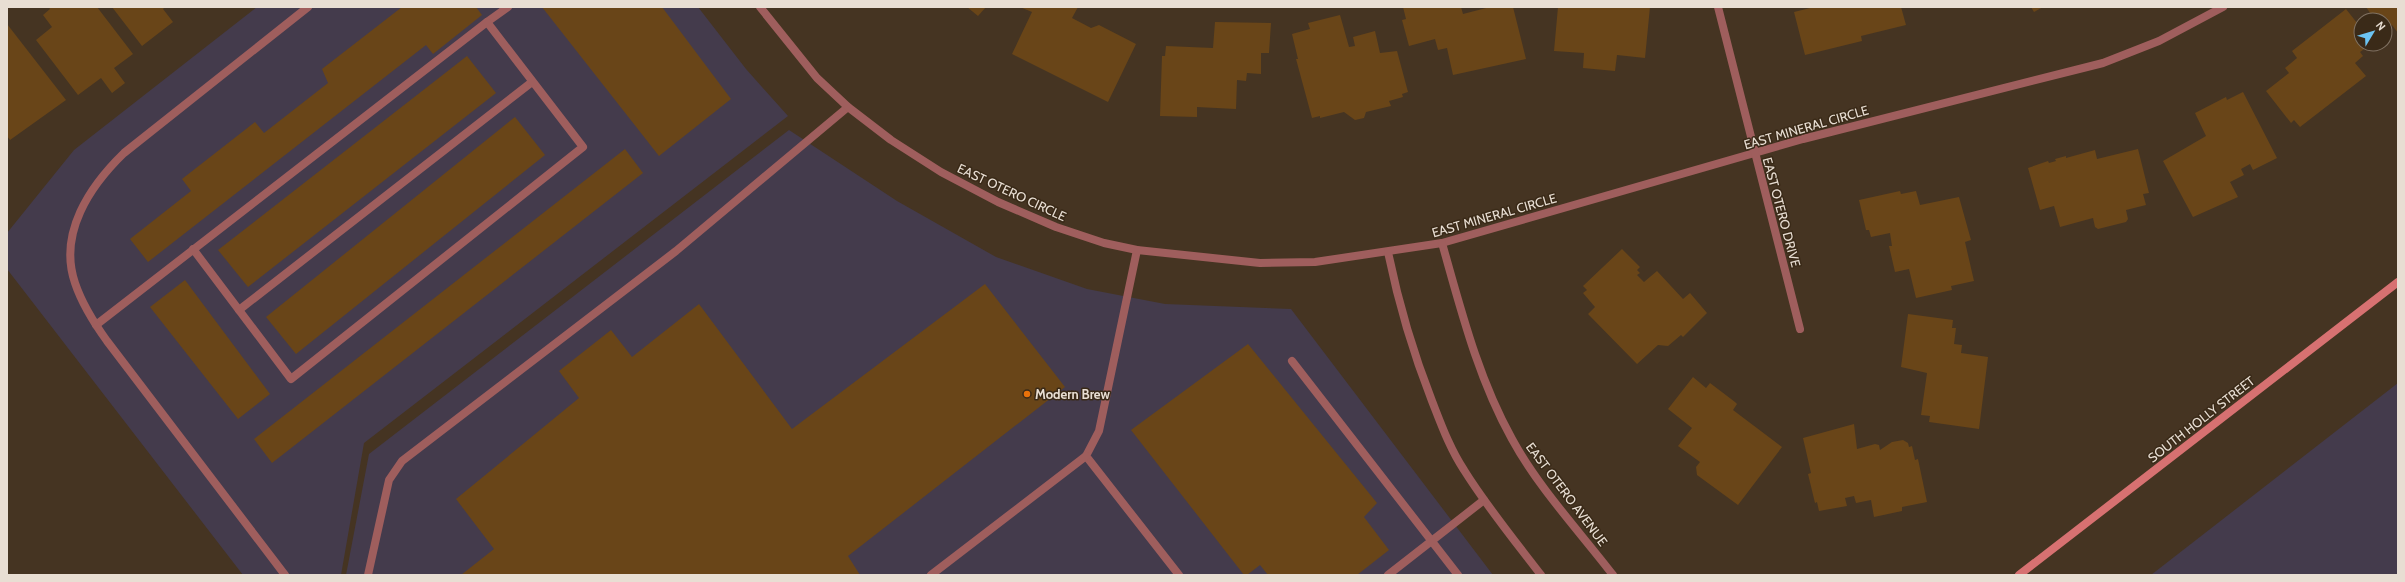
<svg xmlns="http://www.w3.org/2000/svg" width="2405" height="582" viewBox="0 0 2405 582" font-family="Cabin,sans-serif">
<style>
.commercial{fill:#443b4c}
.building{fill:#694518}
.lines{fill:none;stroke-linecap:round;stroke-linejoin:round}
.service{stroke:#9f5e5d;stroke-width:8}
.minor{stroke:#9f5e5d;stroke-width:8}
.secondary{stroke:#d77171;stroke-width:8}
.food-dot{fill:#e8710a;stroke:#3a2a18;stroke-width:1.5}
.labels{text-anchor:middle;stroke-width:3;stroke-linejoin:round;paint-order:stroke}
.street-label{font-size:13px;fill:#e8ded3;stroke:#3a2a18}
.poi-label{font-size:13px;font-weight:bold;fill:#e8ded3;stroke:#3a2a18;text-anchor:start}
</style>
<rect width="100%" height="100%" fill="#453422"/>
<g class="commercial">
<path d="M257,7H698L746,69L788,116L364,443L341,575H243L7,269V233L74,150Z"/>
<path d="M789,130L897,201L996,257L1087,289L1165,304L1291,309L1493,575H346L369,454Z"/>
<path d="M2398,383V575H2151Z"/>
</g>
<g class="building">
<path d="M49,7H97L133,54L114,68L125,83L112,93L101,78L78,95L36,40L52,27L43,15L50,9Z"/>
<path d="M112,7H165L163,9L173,22L142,46Z"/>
<path d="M402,7H476L482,15L433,54L426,45L148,262L130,239L191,191L182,179L255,122L264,133L328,83L322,69Z"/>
<path d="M542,7H662L731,99L659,156Z"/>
<path d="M967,7H986L978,16Z"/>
<path d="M1020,7H1078L1072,18L1091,28L1099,25L1136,44L1108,102L1012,54L1032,12Z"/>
<path d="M1403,7H1461L1463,14L1490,7H1513L1526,59L1453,75L1447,48L1438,50L1435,39L1409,46L1402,20L1406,19Z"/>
<path d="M1558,7H1650L1645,58L1617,55L1615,71L1583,68L1584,53L1554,51Z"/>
<path d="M1814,7H1901L1906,25L1861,36L1862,41L1805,55L1794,12Z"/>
<path d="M2031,7H2043L2034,12Z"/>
<path d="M2366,7H2398V33L2392,25L2385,30V20H2375Z"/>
<path d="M2346,9L2361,28V44H2371L2360,52L2363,56L2355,63L2366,76L2300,127L2294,120L2291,123L2266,91L2289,73L2285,68L2297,58L2292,51Z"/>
<path d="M1340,15L1349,47L1355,46L1353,37L1375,31L1380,53L1397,51L1408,92L1402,94L1403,97L1389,101L1391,106L1366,112L1364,118L1355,120L1344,112L1320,118V116L1312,118L1296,59H1298L1292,34L1310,29L1308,23Z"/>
<path d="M1215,22L1271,23L1269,53H1261V74L1247,73L1246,81L1237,80L1236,109L1197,107V117L1160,116L1162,56H1165L1166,46L1213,48Z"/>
<path d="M7,24L66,100L10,140L7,136Z"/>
<path d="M467,56L496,93L248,287L218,250Z"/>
<path d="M2243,92L2277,158L2253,170L2250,164L2241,169L2244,175L2230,182L2238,197L2193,217L2163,161L2206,136L2195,113L2226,97L2227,100Z"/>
<path d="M515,117L545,155L296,354L266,317Z"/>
<path d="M625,149L643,173L272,463L254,439Z"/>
<path d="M2138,149L2149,193L2143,194L2146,205L2126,210L2128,219L2126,222L2098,229L2095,227L2093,218L2060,227L2054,206L2040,210L2028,168L2048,161L2049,163L2056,161L2055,159L2066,156V158L2095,150L2097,159Z"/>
<path d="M1900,191L1901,194L1916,191L1920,205L1959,197L1971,240L1965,242L1974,281L1951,286L1952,290L1916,298L1909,269L1895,272L1889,246H1892L1890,233L1871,237L1869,230H1866L1859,200Z"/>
<path d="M1622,249L1640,267L1637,270L1640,273L1637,275L1644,282L1657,271L1683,299L1690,293L1707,313L1683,337L1681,335L1668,346L1658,345L1637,364L1588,314L1595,307L1583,293L1587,290L1583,286Z"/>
<path d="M185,280L270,394L238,419L150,307Z"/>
<path d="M985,284L1065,387L848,556L860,575H461L494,549L456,499L579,398L559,371L611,330L632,357L699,304L792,429Z"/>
<path d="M1908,314L1953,320L1952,328H1956L1954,344L1962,345L1961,353L1988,357L1979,429L1929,422L1930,416L1921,415L1927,373L1901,367Z"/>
<path d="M1248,344L1377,503L1364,517L1389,550L1357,575H1268L1260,565L1247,575H1244L1131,430Z"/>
<path d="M1693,377L1706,388L1710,383L1735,402L1737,404L1733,410L1782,447L1738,505L1697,475L1696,467L1700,462L1678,446L1692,428L1668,409Z"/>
<path d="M1854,424L1857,449L1875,444L1879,445L1880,450L1892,442L1903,440L1908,443L1909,447L1912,446L1915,460L1918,459L1927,502L1902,507V511L1874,517L1871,500L1856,503L1854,496L1845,498L1847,506L1819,511L1817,502L1815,503L1808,474L1811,473L1803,438Z"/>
</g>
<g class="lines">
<g class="service">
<path d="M487,22L508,7"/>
<path d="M1137,250L1099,431L1086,456L1179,575"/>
<path d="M239,310L532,82"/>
<path d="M96,325L487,22L583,147L291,379L193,249"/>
<path d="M1292,361L1458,575"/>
<path d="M285,575L107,341C94,323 82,304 75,283C58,233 90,186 124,153L308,7"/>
<path d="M368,575L389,480L402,461L676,251L848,107"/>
<path d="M931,575L1086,456"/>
<path d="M1388,575L1484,500"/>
</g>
<g class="minor">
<path d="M760,7L817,78L848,107L891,140L941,172L998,202L1056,227L1104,243L1137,250L1260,263L1315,262L1442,243L1803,139L2103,63L2159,41L2223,7"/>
<path d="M1718,7L1800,329"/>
<path d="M1442,243C1461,310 1478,378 1512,439C1538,487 1580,532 1613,575"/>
<path d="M1388,252C1399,306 1412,350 1432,401C1441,424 1450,449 1464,470C1487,507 1515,541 1541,575"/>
</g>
<path class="secondary" d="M2019,575L2398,282"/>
</g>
<circle class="food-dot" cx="1027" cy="394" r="4"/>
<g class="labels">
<g class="street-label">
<text transform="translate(1806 127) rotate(-16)" y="5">EAST MINERAL CIRCLE</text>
<text transform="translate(1012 192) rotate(25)" y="5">EAST OTERO CIRCLE</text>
<text transform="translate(1782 212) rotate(75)" y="5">EAST OTERO DRIVE</text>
<text transform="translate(1494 215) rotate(-16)" y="5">EAST MINERAL CIRCLE</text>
<text transform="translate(2201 419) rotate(-38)" y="5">SOUTH HOLLY STREET</text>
<text transform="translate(1567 494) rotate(53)" y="5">EAST OTERO AVENUE</text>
</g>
<g class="poi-label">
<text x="1035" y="399">Modern Brew</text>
</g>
</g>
<rect width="2405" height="582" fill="none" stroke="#e8ded3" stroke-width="16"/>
<g transform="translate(2373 32) rotate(52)"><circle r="19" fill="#3a2a18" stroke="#807263"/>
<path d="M0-3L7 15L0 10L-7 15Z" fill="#6cc3f2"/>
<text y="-6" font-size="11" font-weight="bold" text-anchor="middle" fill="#e8ded3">N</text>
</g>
</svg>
